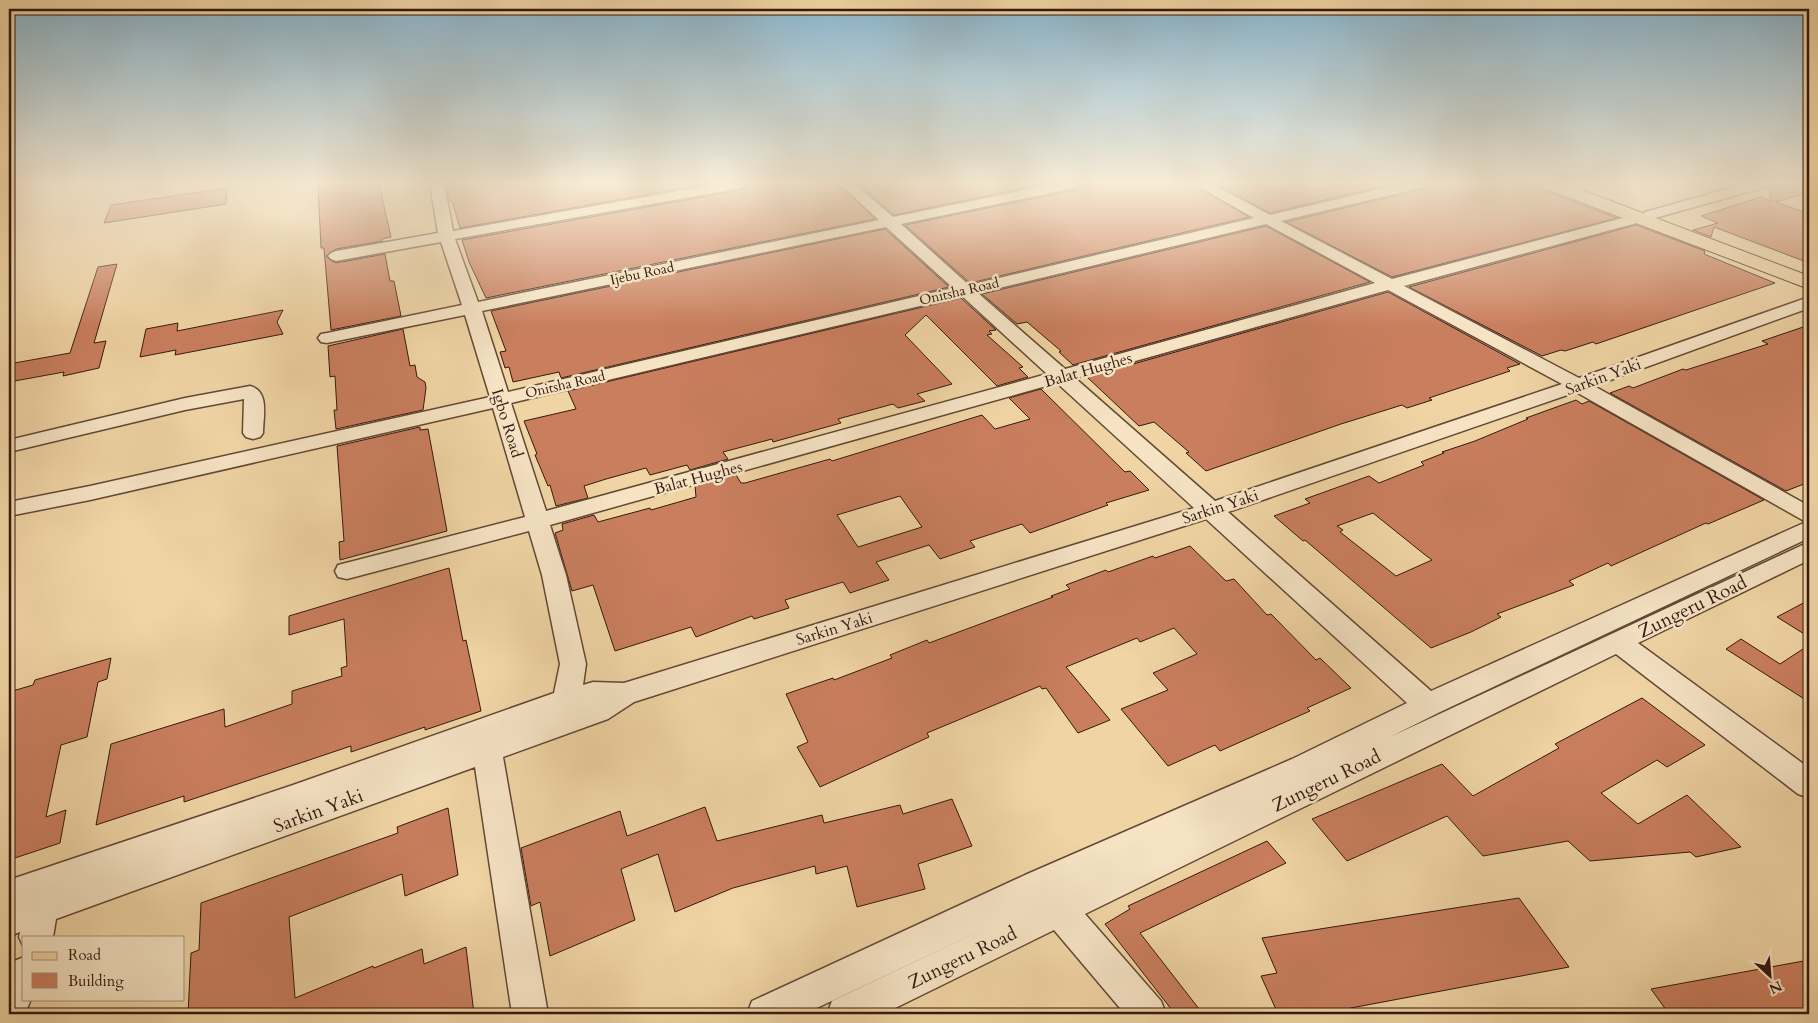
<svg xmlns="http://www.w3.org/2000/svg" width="1818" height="1023" viewBox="0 0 1818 1023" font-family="Cardo,serif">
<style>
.building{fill:#c97e5e;stroke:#33190f;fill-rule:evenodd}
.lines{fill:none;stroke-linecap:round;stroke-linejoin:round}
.minor-casing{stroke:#624834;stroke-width:3}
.major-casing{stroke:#33190f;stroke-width:2}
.minor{fill:#f5e3c4;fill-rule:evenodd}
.major{fill:#f0d4a4;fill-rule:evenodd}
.labels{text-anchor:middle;stroke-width:5;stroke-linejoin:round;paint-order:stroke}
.far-street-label{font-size:14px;fill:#33190f;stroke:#f5e3c4}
.street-label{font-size:16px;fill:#33190f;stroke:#f5e3c4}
.near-street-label{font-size:19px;fill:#33190f;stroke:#f5e3c4}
</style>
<rect width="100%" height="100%" fill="#f0d4a4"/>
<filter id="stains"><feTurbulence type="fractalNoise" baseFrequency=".004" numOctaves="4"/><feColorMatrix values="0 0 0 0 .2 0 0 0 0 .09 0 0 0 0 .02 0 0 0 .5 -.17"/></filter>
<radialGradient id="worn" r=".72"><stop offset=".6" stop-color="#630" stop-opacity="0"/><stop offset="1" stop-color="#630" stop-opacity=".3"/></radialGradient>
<g class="building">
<path d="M318,184H379L391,237L382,239V241L336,249L326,256L330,260L336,263L385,254L390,281H394L401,316L331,330L324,248H321Z"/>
<path d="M446,184H706L460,228L452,201H449Z"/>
<path d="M751,184H838L875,219L486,298L469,262L462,240L742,190Z"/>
<path d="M858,184H876L883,190L912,184H1044L894,215Z"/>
<path d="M1084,184H1192L1249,217L970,283L905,225L1075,190Z"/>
<path d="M1216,184H1392L1270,213Z"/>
<path d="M1428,184H1540L1543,190L1617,218L1392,277L1286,222L1424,189Z"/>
<path d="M1770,184H1809V192L1776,202L1809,214V263L1714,227L1711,237L1693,230L1718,223L1701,216L1761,197L1772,201L1768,187Z"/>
<path d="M227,188L226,204L104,223L111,205Z"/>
<path d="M1636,225L1705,251L1704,254L1775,283L1596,344L1593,342L1565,351L1561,350L1542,356L1409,287Z"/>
<path d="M1266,226L1370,282L1073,365L1059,352L1061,351L1027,322L1017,324L982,294Z"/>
<path d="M885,229L949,287L561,378L559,372L513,382L509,367L505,368L500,352L506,351L491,311Z"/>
<path d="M117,264L94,343L106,341L99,368L63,376L64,372L9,382V364L70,353L98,267Z"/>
<path d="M1388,292L1520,364L1507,368L1510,371L1429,398L1432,400L1407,408L1402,405L1341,424L1206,471L1186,453L1189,452L1154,422L1139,426L1087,377Z"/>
<path d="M961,298L996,330L989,331L992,334L987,335L1023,367L1019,368L1028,377L997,386L926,315L905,335L952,384L917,394L925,401L898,408L893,404L838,419L841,423L773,442L772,439L723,452L728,459L690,470L687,465L650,475L646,468L606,479L584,486L588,498L556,506L550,485L548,486L535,455L537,454L524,421L576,409L568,391Z"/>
<path d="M283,310L277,322L283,334L175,355L176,350L140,357L146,329L178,323L177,331Z"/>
<path d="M1809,325V482L1786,491L1610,393L1629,386L1633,388L1683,369L1686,370L1768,344L1762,341Z"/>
<path d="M403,329L410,366L415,365L417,377L425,382L426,388L423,410L336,429L334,410H337L335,376L330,377L328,346Z"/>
<path d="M1041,389L1125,472L1130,471L1149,490L1106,503L1108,505L1030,533L1022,524L970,541L975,547L940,559L929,545L876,562L889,580L850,593L843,582L785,600L789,608L754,619L752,616L696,637L691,627L615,651L593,585L572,591L555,533L563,530L562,524L594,515L598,522L650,508L651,510L696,497L695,486L736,475L741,483H745L830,459L832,461L982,415L995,429L1030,419L1009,398ZM900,496L922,527L858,547L837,515Z"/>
<path d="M1576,400L1582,404L1589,401L1764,500L1708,524L1706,523L1611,566L1608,563L1569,581L1574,585L1497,614L1501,617L1471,632L1431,648L1305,540L1303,541L1274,516L1310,503L1305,499L1369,476L1379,483L1424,465L1421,462L1444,453L1442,452L1475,441L1528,419L1526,418ZM1373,513L1424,554L1432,560L1396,576L1340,532L1343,530L1337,526Z"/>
<path d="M420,427V430L428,429L447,531L340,560L339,542L344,541L337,446Z"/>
<path d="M1190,546L1226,581L1234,579L1267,615L1271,614L1316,660L1320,658L1351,688L1307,708L1310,711L1220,751L1215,745L1168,766L1121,709L1168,690L1153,673L1197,654L1174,628L1140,642L1137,638L1066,667L1110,720L1078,733L1046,688L1042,689L1040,686L927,733L929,737L820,787L797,747L808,742L786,694L833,678L834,680L892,658L890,655L927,640L929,643L1053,597L1051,596L1070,589L1066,585L1106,570L1108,572L1153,556L1155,558Z"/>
<path d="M449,568L463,641L466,640L481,711L425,730V727L351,752V746L184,802V796L96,825L111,744L224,709L225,727L292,704V691L342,676L341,668L347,666L344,619L289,635V616Z"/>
<path d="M1809,600V637L1777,617Z"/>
<path d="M1741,639L1780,664L1809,645V702L1726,649Z"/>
<path d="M111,658L107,679L98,682L87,737L61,745L46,817L66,810L60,843L9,860V692L33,685L35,680Z"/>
<path d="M1642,698L1705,745L1667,767L1657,760L1601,793L1638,824L1687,795L1741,847L1696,857L1690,852L1590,861L1568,841L1483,856L1447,816L1347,861L1312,819L1442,764L1473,796L1559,748L1555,744Z"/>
<path d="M952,799L972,846L918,864L925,889L857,907L847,866L816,874L815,866L733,888L675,912L658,854L621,869L635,920L550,956L540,902L531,906L521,848L620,811L627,836L705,807L717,841L822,815L824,823L900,805L903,814Z"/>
<path d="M448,808L458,875L405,896L402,874L289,917L295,998L373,966L374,968L422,949L424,964L466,947L474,1014H188L191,953L199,950L201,903L398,833L397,827Z"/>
<path d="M1267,841L1286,863L1140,933L1203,1014H1175L1105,924L1130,909L1128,906Z"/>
<path d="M1519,898L1569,967L1319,1014H1278L1261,976L1277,973L1262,938Z"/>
<path d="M1809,960V1014H1742V1010L1718,1014H1669L1651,989Z"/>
</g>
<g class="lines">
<g class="minor-casing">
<g id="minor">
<path d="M430,184H444L453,231L718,184H749L742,188L455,239L478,302L879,220L840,184H855L893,217L1054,184H1082L1075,188L901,224L969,285L1254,218L1194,184H1212L1270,215L1401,184H1426L1424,187L1281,221L1392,279L1634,215H1643L1645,212L1745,184H1768L1766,187L1655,218H1646L1644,221L1404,286L1579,378L1809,297V308L1594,386L1809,506V538L1438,713L1390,737L1809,542V560L1638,643L1809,768V798L1798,794L1616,654L1085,914L1161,1001L1166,1014H1125L1054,930L883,1014H827L832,1001L1126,862L804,1014H747L752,1001L1025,875L1292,759L1407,703L1206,519L634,702L608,719L503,757L548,1014H512L475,767L56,919L53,937H24V948L19,937L20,932L9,936V880L293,785L554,693L560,664L542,575L529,531L347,579L338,577L335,571L338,565L525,517L493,408L90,500L9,516V502L90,486L490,397L465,315L327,343L321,342L318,338L321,334L327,333L462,305L441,242L336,261L331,259L328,256L331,253L336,251L438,233ZM1266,224L1375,283L1065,369L978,293ZM886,227L953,288L508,392L482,311ZM1388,290L1562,384L1215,501L1075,378ZM962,296L1047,374L546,511L511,403ZM1057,383L1194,508L624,683L593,682L583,685L586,664L566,575L550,525ZM1576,392L1806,522L1431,691L1228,512Z"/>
<path d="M250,386C270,391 263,417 263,433L260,437L253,439L246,437L243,433L244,399L185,410L9,452V440L185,398Z"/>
<path d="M24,957V999H31L25,1014H9V968L12,962Z"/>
</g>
</g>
<g class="major-casing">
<path id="major" d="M1542,184H1566L1809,276V289L1544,188Z"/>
</g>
<use href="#minor" class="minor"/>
<use href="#major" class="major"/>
</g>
<linearGradient id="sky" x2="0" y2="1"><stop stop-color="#89b6cf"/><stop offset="0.56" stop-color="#f8ecd6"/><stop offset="1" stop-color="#f8ecd6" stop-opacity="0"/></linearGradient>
<rect width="1818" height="327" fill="url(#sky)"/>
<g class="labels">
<g class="far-street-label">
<text transform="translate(642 273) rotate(-12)" y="5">Ijebu Road</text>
<text transform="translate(959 291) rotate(-13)" y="5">Onitsha Road</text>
<text transform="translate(565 384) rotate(-13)" y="5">Onitsha Road</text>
</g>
<g class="street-label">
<text transform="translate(1088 369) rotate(-16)" y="6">Balat Hughes</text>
<text transform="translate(1603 376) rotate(-20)" y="6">Sarkin Yaki</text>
<text transform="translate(508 423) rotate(73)" y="6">Igbo Road</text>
<text transform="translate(698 477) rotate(-15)" y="6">Balat Hughes</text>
<text transform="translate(1220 506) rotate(-18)" y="6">Sarkin Yaki</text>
<text transform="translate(834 628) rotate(-17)" y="6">Sarkin Yaki</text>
</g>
<g class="near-street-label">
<text transform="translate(1692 606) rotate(-26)" y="7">Zungeru Road</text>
<text transform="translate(1326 780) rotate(-26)" y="7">Zungeru Road</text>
<text transform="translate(318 810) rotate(-20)" y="7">Sarkin Yaki</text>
<text transform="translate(962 957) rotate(-26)" y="7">Zungeru Road</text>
</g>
</g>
<rect width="1818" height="1023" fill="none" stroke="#f0d4a4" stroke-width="30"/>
<rect x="10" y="10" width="1798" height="1003" fill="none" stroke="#33190f" stroke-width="2.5"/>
<rect x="15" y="15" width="1788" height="993" fill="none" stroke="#33190f"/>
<rect x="22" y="936" width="162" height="65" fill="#f5e3c4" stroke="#a7927c"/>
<rect x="32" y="952" width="25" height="8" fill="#f0d4a4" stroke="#a7927c"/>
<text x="68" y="960" font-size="15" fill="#33190f">Road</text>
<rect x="32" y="973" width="25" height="15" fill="#c97e5e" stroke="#a7927c"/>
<text x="68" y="986" font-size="15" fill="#33190f">Building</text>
<g transform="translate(1770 976) rotate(154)" stroke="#f5e3c4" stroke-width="4" paint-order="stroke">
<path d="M0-4L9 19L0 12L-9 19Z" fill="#33190f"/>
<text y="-8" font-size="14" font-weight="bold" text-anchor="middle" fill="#33190f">N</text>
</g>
<rect width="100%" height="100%" filter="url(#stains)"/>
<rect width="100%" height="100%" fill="url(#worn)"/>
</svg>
